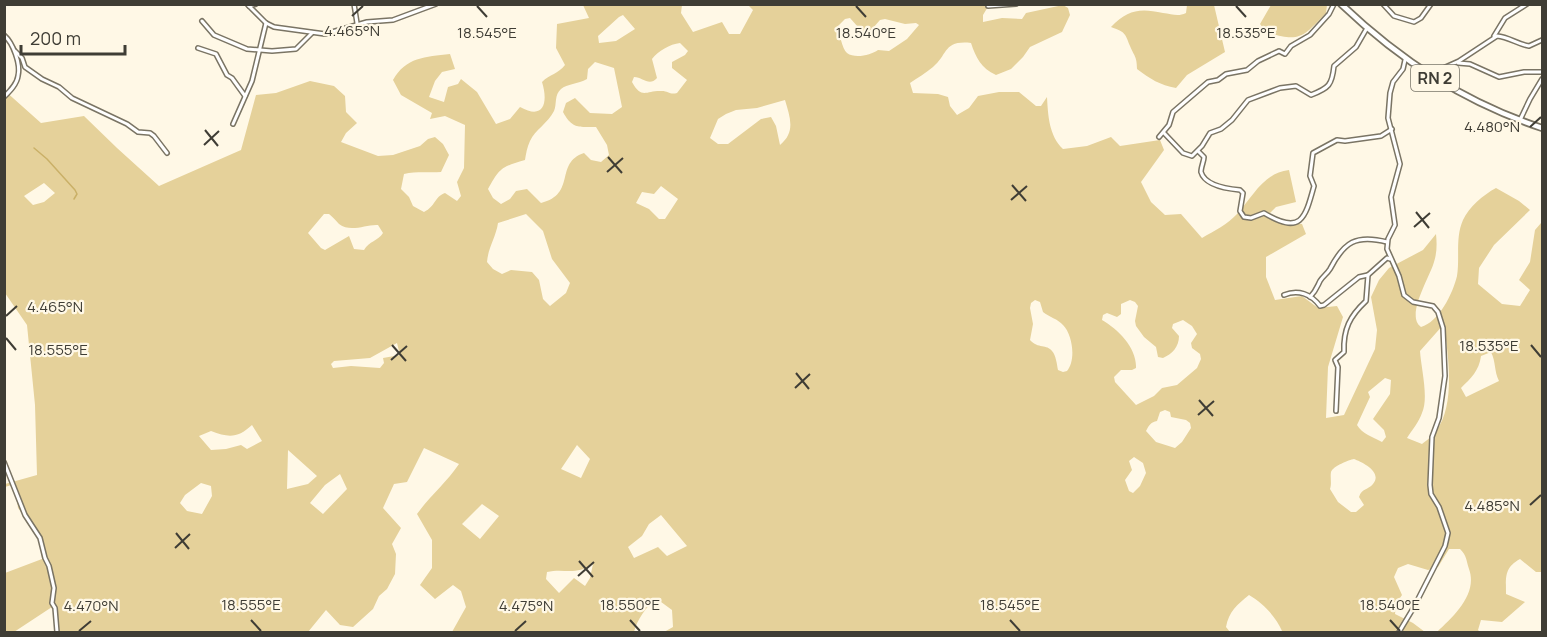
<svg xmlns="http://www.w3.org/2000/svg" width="1547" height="637" viewBox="0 0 1547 637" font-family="Manrope,sans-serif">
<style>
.green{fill:#e5d19a;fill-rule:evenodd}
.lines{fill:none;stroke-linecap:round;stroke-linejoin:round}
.stream{stroke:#cab067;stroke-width:1.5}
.minor-casing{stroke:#7a7464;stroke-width:6}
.major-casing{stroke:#7a7464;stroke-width:8}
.minor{stroke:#fff;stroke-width:3}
.major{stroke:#fff;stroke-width:4.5}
.ticks{fill:none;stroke:#3f3d35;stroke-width:2}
.labels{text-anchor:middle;stroke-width:4.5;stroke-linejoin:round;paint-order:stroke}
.shield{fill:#fff8e6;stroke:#79756a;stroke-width:1.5}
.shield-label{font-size:16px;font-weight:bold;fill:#3f3d35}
.ticks-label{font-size:15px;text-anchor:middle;fill:#3f3d35;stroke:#fff8e6;stroke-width:4.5;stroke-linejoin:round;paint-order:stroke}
</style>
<rect width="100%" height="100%" fill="#fff8e6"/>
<g class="green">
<path d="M583,5H682L681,13L693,32L722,22L729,34H740L753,10L748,5H989L983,15V22L1002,18L1022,19L1026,13L1063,5L1068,8L1070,15L1062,32L1030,47L1023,57L1011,69L996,75C981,68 976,58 971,43C943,40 948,55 933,67C926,73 917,78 910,83L913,93L938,94L948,97L950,106L957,115L969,108L978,96L999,92H1019L1036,106H1041L1047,97C1048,115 1049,136 1063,149L1087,146L1111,137L1120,146L1160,140L1164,150L1141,182L1151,202L1165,215L1181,214L1202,238C1214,231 1228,224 1237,214C1253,197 1263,173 1289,170L1296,202L1276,207L1266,217L1278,223L1302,224L1306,234L1266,257V277L1275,300L1302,296L1318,308L1337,306L1343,317L1328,367L1326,418L1344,415L1375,349L1377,330L1371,297L1379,280L1389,268L1423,250L1436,234C1437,243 1437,253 1434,262C1430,277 1405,316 1421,327C1439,322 1453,293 1457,276C1460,258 1455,238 1463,220C1469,207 1483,195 1496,188L1519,201L1530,210L1494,245L1479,268L1478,284L1502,304L1520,306L1530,290L1519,280L1530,262L1535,230L1541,223L1542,254V572H1536L1520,559C1504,568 1506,577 1506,594L1525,602L1502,622L1481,620L1478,630L1480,632H1437C1454,616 1478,594 1469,569C1466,560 1467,556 1460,549H1449L1438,567L1428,570L1408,564L1398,568L1394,577L1402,595L1396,604L1395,614L1413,623L1425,632H1280L1282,631C1276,617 1263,603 1249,595C1237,605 1229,611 1226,627L1230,632H664L673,627L672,610L657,599C646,606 637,620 634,632H452L466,607L461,591L453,585L435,599L420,585L432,568V540L417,514C430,496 447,482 459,464L424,448L407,482L394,484L383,508L401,528L392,544L396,554L395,574L387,589L379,596L373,609L353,627L340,625L326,610L308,632H59L55,624V605L14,632H5V573L42,559L39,536L18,508L15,484L5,487V484L37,475L35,405L27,325L5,293L4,90L41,123L84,116L117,148L159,186L241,150L256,95L276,93L310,81L334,86L345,96L346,112L357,123L346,133L341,142L378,156L393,155L420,146L428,139L435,137L443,144L449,155L441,172C429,173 417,171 404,174L401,189L409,197L413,206L424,212C436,206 434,197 445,193L457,201L461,196L457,182L464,168L465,125L445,116L430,119L432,113L401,95L393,80C406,57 425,57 450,54L455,69L442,72L435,81L429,97L444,102L448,87L458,84L461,79L477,92L496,124L510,119L520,107C545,121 548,101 542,82C550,74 558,74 565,65L556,48L557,24L589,18ZM623,15L635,29L616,41L599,43L598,36L619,17ZM850,18L866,36L880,20L885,19L905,24L916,23L919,25L907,39L889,51L878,50C871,55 855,59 847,53C842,49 839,32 838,26L845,19ZM680,43L688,51L685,55L672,62V68L687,80L677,93C670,95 668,91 662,91C646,90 642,100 632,82L634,77C643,77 649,87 657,78L652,59C658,51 670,44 680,43ZM595,62L614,68L622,107L612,114L590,113L575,98L566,103L563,112C572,129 579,127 596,127L607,145L609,155L601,162L591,160L584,153C554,163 577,194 541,203L527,189L516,191L510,199L501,204L493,198L488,189C500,168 501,167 525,160C526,154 527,147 530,141C535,130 548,123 554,111C557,104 554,95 561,89C567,84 578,84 587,79L588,69ZM785,100C790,117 796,132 780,145L776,126L771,117L761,119L728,144H718L710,138L718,119L726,114L736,110L757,108ZM44,183L55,193L44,202L33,205L24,196ZM661,186L678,199L665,219H659L649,209L636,203L642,192L654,194ZM324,214H329C333,217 336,221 339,224C351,233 366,224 378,225L383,233C378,241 369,241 364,250L354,249L349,236L325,250L321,248L308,233ZM526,214L543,231L552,259L570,283L566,293L550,306L543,299L539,280L532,272L511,270L502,274L493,269L487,262C488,248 496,237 498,223ZM1035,300L1040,302L1043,312C1049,317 1058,319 1063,325C1073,335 1076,361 1067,371L1063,372L1058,370C1057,365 1056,355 1052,351C1047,344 1038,349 1030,340L1033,324L1030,308L1031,303ZM1130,300L1135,302L1138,306L1135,321L1136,326L1144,337L1156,347L1158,357L1163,358C1172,354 1179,347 1179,336L1172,328L1173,324L1183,320L1192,326L1197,334L1191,343L1192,348L1200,354L1201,359L1197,368L1177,385L1162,388L1154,396L1136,405L1115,382L1114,377L1121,370H1132L1136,368C1137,348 1118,329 1102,320L1103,315L1107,313L1117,317L1121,314V304ZM1444,324C1448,354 1456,405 1436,431C1433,436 1427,440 1422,444L1407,438C1412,430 1419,422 1422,413C1429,398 1421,368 1420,351ZM397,343L400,355L383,358L384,363L380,368L351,366L333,368L331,364L334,361L370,358ZM1491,352C1496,362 1494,371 1499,381L1466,397L1461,388C1471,378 1479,371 1481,356ZM1385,378L1391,380L1390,394L1373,419L1384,430L1386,437L1382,442C1373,437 1362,434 1357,425L1370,397L1368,392ZM1165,410L1170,412L1171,417L1186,420L1190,423L1191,428L1182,442L1175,448L1156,442L1146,431C1149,425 1151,422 1157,421L1160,412ZM252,425L262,441L247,449L241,445L226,449L211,450L199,436L211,431C229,438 238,438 252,425ZM577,445L590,459L581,478L561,469ZM288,450L317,476L308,484L287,489ZM1134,457L1143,463L1146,473L1140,486L1133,493L1129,491L1125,480L1132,470L1129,461ZM1354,459C1362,462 1383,472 1373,484C1368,490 1362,488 1359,497L1364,505L1356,512H1351L1338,502L1330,489C1332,483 1330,478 1331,472C1333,466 1349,460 1354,459ZM340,474L347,489L323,514L310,503L325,485ZM201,483L211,486L212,496L202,514L187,511L180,503L185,495ZM482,504L499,516L480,539L462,524ZM661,515L687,546L667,556L658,547L634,558L628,547L642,536L649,524ZM593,564L590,578L585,586L574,578L559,593L546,579L547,572C564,568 576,576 593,564Z"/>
<path d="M1187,5H1214L1225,52L1187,75L1176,88C1160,85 1150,79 1137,69C1137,56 1134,56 1130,46C1125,33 1125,32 1111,27C1128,10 1139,8 1163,13C1172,14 1178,17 1186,13Z"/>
<path d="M1271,5H1327L1326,13C1303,37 1300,43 1266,32L1260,24Z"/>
</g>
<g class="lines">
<path class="stream" d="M34,148L47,159L75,190L77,194L74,199"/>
<g class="minor-casing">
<g id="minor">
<path d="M247,4L266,23L274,27L325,34L367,22L393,20L436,4"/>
<path d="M354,4L357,23"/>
<path d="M1383,4L1394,16L1414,22L1421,18L1431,4"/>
<path d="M249,6L256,4"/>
<path d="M988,6L1016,4"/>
<path d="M202,21L214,35L247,49L272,51L296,49L312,33"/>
<path d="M4,35C13,43 21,64 18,76C17,84 10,91 4,97"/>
<path d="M1494,36L1505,18L1527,4"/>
<path d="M198,48L216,54L227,75L232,78L245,96"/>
<path d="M15,51L22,58L25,67L42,79L59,87L72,98L127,124L138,132L150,133L154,136L167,153"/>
<path d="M1458,63L1470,64L1499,77L1524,72H1542"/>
<path d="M1430,74L1459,61L1497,36C1509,37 1517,44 1529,46L1542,40"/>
<path d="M1520,120L1530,99L1542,79"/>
<path d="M233,124L252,81L266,23"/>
<path d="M1164,133L1183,153L1192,156L1202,146L1210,133L1221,129L1232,120L1248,100L1280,88L1296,86L1311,95C1329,88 1332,85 1334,66L1356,47L1367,28"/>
<path d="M1159,137L1169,125L1173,112L1208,82L1218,80L1226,74L1247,70L1258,61L1279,51L1285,54L1291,46L1310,35L1329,14L1334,4"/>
<path d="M1198,151L1204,157C1204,161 1201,167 1201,172C1205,186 1229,189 1240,190L1243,193L1240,211L1244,217L1251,218L1264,213C1301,235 1305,219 1314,186L1310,176L1313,153L1337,140L1345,141L1381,136L1392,129"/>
<path d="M1284,295C1298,289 1311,294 1320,306L1324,305L1359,277L1368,275"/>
<path d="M1310,297C1316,291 1317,287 1320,281C1323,276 1327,274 1330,269C1344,242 1356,234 1387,242"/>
<path d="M1336,411L1338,367L1335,360L1344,352C1343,329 1350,316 1366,301L1368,275L1387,258L1390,259"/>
<path d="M4,462L25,515L40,538L45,558L49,566L54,588L52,603L55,608L57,632"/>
<path d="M1399,632L1414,607L1445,546L1448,533L1439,507L1431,494L1430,485L1432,437L1439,418L1445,376L1443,328L1438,312L1433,306L1413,302L1404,295L1399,276L1387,249L1388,239L1395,225L1391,197L1400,164L1388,118L1390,93L1393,82L1403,69L1405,60"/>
</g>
</g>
<g class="major-casing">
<path id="major" d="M1341,4C1401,61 1464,102 1542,128"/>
</g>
<use href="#minor" class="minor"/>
<use href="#major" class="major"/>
</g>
<path class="ticks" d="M477,6L487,17M856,6L866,17M1236,6L1246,17M352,16L363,6M1530,127L1541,117M205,130L218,146M204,145L219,131M608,157L622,173M607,172L623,158M1012,185L1026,201M1011,200L1027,186M1416,212L1429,228M1414,227L1430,213M6,316L17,306M6,338L16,350M392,345L406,361M1531,345L1541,357M391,360L407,346M796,373L809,389M795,388L810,374M1199,400L1213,416M1198,415L1214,401M1530,505L1541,495M176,533L189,549M175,548L190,534M579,561L593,577M578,576L594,562M251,620L261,631M630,620L640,631M1010,620L1020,631M1390,620L1400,631M79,631L91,621M515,631L526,621"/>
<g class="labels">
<rect class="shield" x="1411" y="65" width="48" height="26" rx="4.5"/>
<g class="shield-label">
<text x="1435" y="84">RN 2</text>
</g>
</g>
<g class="ticks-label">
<text x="352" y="36">4.465°N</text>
<text x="487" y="38">18.545°E</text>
<text x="866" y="38">18.540°E</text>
<text x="1246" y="38">18.535°E</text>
<text x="1492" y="132">4.480°N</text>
<text x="55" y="312">4.465°N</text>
<text x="1489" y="351">18.535°E</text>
<text x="58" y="355">18.555°E</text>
<text x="1492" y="511">4.485°N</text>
<text x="251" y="610">18.555°E</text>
<text x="630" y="610">18.550°E</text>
<text x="1010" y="610">18.545°E</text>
<text x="1390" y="610">18.540°E</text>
<text x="91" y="611">4.470°N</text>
<text x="526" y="611">4.475°N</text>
</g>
<rect width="1547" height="637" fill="none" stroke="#3f3d35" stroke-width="12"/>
<path d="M21 45v9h104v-9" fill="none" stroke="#3f3d35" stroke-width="3"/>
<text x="30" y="45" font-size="18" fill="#3f3d35" stroke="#fff8e6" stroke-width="4.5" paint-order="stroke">200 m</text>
</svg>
